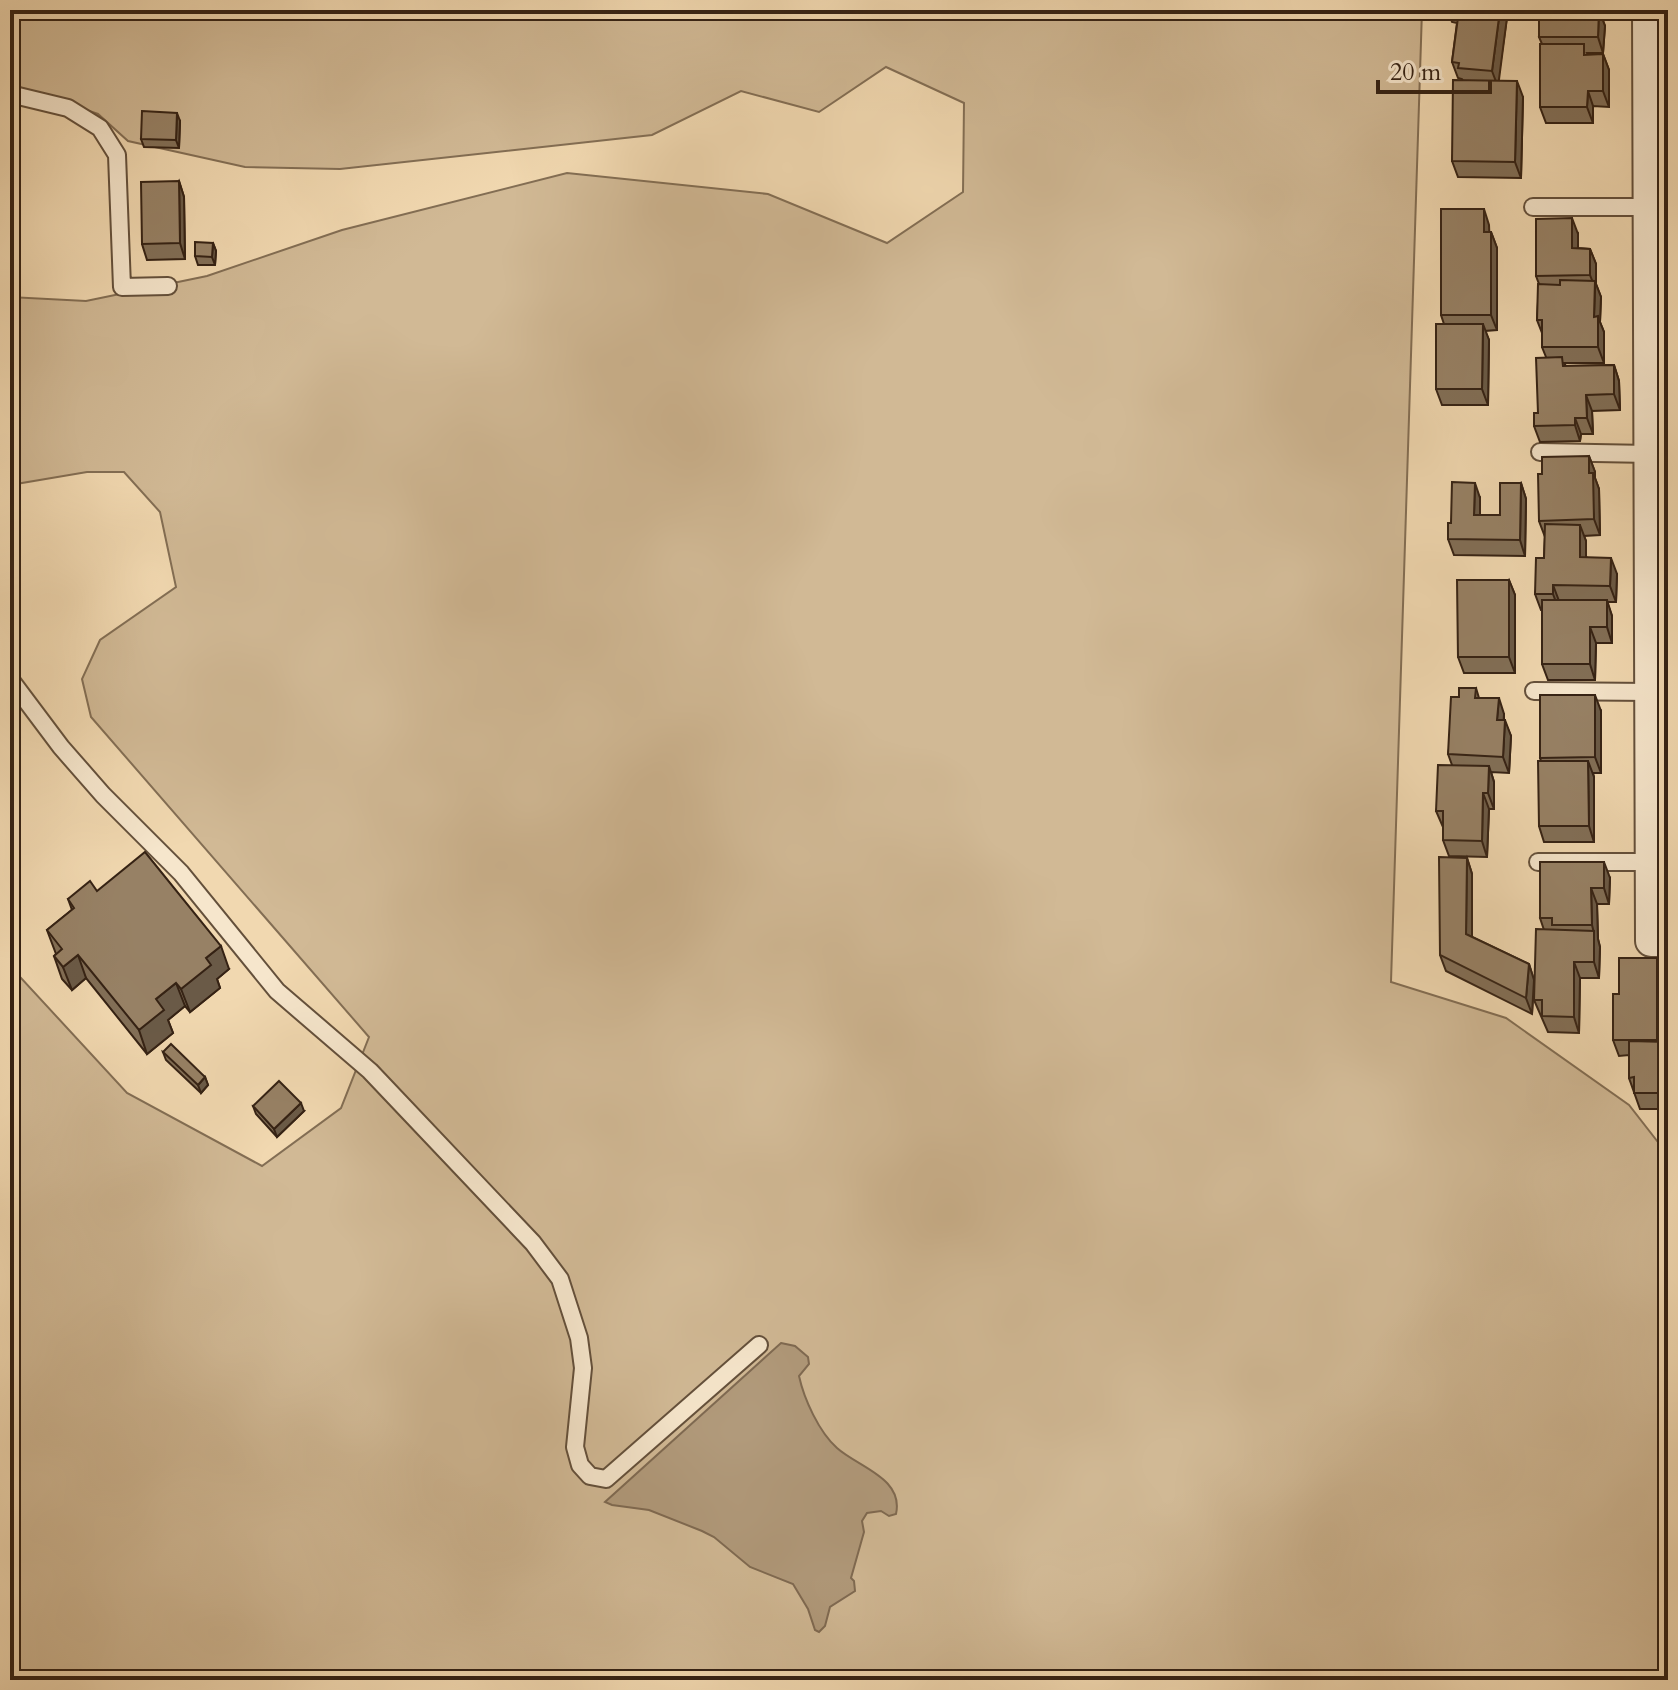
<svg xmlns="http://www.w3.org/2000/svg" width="1678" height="1690" viewBox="0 0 1678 1690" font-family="Cardo,serif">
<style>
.green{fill:#d1b995;stroke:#836e54;stroke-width:2}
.water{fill:#b19a7b;stroke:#7f6a52;stroke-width:2}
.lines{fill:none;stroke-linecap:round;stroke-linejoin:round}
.service-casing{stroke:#64503b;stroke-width:20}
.minor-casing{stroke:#64503b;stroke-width:34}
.service{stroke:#f6e6cc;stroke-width:16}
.minor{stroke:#f6e6cc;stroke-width:30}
.wall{fill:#826f57;stroke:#352214;stroke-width:2}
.shaded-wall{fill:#6a5a47;stroke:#352214;stroke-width:2}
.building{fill:#978165;stroke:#352214;stroke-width:2}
</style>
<rect width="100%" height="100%" fill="#f1d8b0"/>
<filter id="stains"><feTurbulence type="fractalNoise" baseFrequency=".0025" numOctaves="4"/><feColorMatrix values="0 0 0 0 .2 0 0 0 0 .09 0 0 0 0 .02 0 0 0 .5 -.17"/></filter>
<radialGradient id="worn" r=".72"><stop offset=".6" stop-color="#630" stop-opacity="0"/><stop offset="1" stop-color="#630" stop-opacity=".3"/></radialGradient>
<path class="green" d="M10,10H1422L1391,982L1506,1018L1629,1105L1668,1155V1680H10V966L127,1093L262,1166L341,1108L369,1037L91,717L82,679L100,640L176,587L160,512L124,472H87L10,485V297L86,301L207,276L342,230L567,173L768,194L887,243L963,192L964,103L886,67L819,112L741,91L652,135L340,169L245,167L128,141L98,114L10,84Z"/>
<path class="water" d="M781,1343L795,1346L808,1357L809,1364L799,1376C804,1399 819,1432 837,1448C858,1467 904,1478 896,1514L889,1516L881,1511L867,1513L862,1521L864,1532L851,1578L854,1581L855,1591L830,1607L825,1626L819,1632L815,1630L808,1609L793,1584L750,1567L714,1537L702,1531L649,1510L612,1505L605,1502Z"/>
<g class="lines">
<g class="service-casing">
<g id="service">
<path d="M10,94L68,108L100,128L117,155L122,287L168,286"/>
<path d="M1533,207H1649"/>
<path d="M1540,452L1650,454"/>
<path d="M10,679L61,747L103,795L181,873L277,991L370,1071L533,1243L560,1279L579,1338L583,1368L575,1447L580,1465L590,1476L606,1479L759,1345"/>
<path d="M1534,691L1651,692"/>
<path d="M1538,862H1651"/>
</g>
</g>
<g class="minor-casing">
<path id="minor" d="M1648,10L1651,941H1668"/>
</g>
<use href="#service" class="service"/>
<use href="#minor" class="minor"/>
</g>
<g class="wall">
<path d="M1448,10H1508L1498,81L1523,97L1521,178L1458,177L1452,161L1463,81L1462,79L1458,78L1452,62L1457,23L1452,22Z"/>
<path d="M1599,10L1605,26L1603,53H1587L1588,55L1603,54L1609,70V107L1593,106V123H1546L1540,107L1542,44L1539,37Z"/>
<path d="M1668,13V104H1667L1662,88L1667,57Z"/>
<path d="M180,121L179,148L144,147L141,139Z"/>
<path d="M179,181L184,197L185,259L147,260L142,244Z"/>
<path d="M1489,225V232H1491L1497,248V330L1485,331L1489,340L1488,405H1442L1436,389L1444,324L1441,315Z"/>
<path d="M1578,234V248L1590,249L1596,264V284L1601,297L1600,322L1604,332V363H1564L1566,366L1614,365L1619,381L1620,410L1592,411L1593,434H1581L1580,441L1540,442L1534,426L1538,413L1546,357L1542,347V333L1537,320L1539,284L1536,276Z"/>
<path d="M213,243L216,251L215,265H198L195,256Z"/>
<path d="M1668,364V416L1662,401Z"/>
<path d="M1589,456L1595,472V478L1599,489L1600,535L1584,536L1586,541V557L1617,574L1616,602H1607L1612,616V643H1596L1595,680H1548L1542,664V610H1541L1535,594L1544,558L1545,537L1539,521L1542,474Z"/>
<path d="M1521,483L1526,499L1525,556L1454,555L1448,539L1451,523L1480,498V515H1500Z"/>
<path d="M1509,580L1515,595V673H1464L1458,657Z"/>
<path d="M1476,688L1479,698L1504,714V720L1511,736L1509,773L1491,772L1494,782V809H1489L1487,857L1449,856L1443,840V827L1436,811L1452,765L1448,754L1459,697Z"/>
<path d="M1601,711V773H1593L1594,777V842H1544L1539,826L1541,761L1540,758Z"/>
<path d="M1467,858L1472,874V937L1529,964L1534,980L1532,1014L1446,971L1440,955Z"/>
<path d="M1610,878L1609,904H1597L1598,939L1600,947L1599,978H1580L1579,1033L1548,1032L1534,1000L1544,930L1540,918Z"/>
<path d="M97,891L229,969L217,979L220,988L190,1012L185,1006L168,1020L173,1033L147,1054L86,978L72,990L62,979L54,956L56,954L47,930L72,910L68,899Z"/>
<path d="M1663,974V1042H1668V1109H1640L1629,1078V1055L1619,1056L1613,1040L1619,994Z"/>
<path d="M163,1052L205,1077L208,1085L201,1093L166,1060Z"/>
<path d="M253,1106L304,1111L277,1137L256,1114Z"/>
</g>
<g class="shaded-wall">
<path d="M1500,10H1508L1498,87L1492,71Z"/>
<path d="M1599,10L1605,26L1603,53L1598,37Z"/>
<path d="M1603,54L1609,70V107L1603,91Z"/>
<path d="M1517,81L1523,97L1521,178L1515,162Z"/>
<path d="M1588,91L1593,106V123L1587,107Z"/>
<path d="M177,113L180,121L179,148L176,140Z"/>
<path d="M179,181L184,197L185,259L180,243Z"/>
<path d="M1484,209L1489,225L1490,248L1484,232Z"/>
<path d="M1572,218L1578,234V264L1572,248Z"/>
<path d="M1491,232L1497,248V330L1491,315Z"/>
<path d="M213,243L216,251L215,265L212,257Z"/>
<path d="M1590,249L1596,264V284L1601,297L1600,322L1604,332V363L1598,347L1594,317L1595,288L1590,275Z"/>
<path d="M1483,324L1489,340L1488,405L1482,389Z"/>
<path d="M1614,365L1619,381L1620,410L1614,394Z"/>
<path d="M1586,395L1592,411L1593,434L1587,418Z"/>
<path d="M1575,418L1581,434L1580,441L1575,425Z"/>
<path d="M1589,456L1595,472V478L1599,489L1600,535L1594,519L1589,473Z"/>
<path d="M1475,483L1480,498V531L1474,515Z"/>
<path d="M1521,483L1526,499L1525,556L1520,540Z"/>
<path d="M1580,525L1586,541V573L1580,557Z"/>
<path d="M1611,558L1617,574L1616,602L1610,586Z"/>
<path d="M1509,580L1515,595V673L1509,657Z"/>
<path d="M1553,585L1559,601V610L1553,594Z"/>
<path d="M1607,600L1612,616V643L1607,627Z"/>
<path d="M1590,627L1596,643L1595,680L1590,664Z"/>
<path d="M1595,695L1601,711V773L1595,757Z"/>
<path d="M1499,698L1504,714L1503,736L1497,720Z"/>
<path d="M1505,720L1511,736L1509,773L1503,757Z"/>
<path d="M1588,761L1594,777V842L1589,826Z"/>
<path d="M1489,766L1494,782V809L1488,793Z"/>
<path d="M1483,793L1489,809L1487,857L1482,841Z"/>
<path d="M1467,858L1472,874V950L1466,934Z"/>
<path d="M1604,862L1610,878L1609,904L1604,888Z"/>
<path d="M1591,888L1597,904L1598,939L1600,947L1599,978L1594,962V933L1592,925Z"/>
<path d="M221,946L229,969L217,979L220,988L190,1012L181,989L206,958Z"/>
<path d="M78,955L86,978L72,990L63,967Z"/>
<path d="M1657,958L1663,974V1055L1657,1040Z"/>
<path d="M1574,962L1580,978L1579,1033L1574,1017Z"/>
<path d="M1529,964L1534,980L1532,1014L1526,998Z"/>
<path d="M176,983L185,1006L168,1020L173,1033L147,1054L139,1030L156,999Z"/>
<path d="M205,1077L208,1085L201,1093L198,1085Z"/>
<path d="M301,1103L304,1111L277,1137L274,1129Z"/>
</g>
<g class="building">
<path d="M1459,10H1500L1492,71L1458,68L1459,63L1452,62Z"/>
<path d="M1539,10H1599L1598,37H1539Z"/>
<path d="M1667,13H1668V88H1662L1661,57H1667Z"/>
<path d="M1540,44H1584V55L1603,54V91H1588L1587,107H1540Z"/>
<path d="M1453,80L1517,81L1515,162L1452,161Z"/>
<rect x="1664" y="106" width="4" height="65"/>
<path d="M142,111L177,113L176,140L141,139Z"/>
<path d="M179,181L180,243L142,244L141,182Z"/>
<path d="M1441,209H1484V232H1491V315H1441Z"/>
<path d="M1572,218V248L1590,249V275L1536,276V219Z"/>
<path d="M195,242L213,243L212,257L195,256Z"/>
<path d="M1560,280L1595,281L1594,317L1598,316V347H1542V320H1537L1538,284L1560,285Z"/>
<path d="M1436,324H1483L1482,389H1436Z"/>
<path d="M1562,357L1563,366L1614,365V394L1586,395L1587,418H1575V425L1534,426V413H1538L1536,358Z"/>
<rect x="1662" y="364" width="6" height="37"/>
<path d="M1589,456V473H1593L1594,519L1539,521L1538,474H1542V457Z"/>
<path d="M1452,482L1475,483L1474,515H1500V483H1521L1520,540L1448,539V523H1451Z"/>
<path d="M1664,504H1668V567H1665Z"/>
<path d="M1545,524L1580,525V557L1611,558L1610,586L1553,585V594H1535L1536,558H1544Z"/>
<path d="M1457,580H1509V657H1458Z"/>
<path d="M1542,600H1607V627H1590V664H1542Z"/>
<path d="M1459,688H1476L1475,698H1499L1497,720H1505L1503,757L1448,754L1451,697H1459Z"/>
<path d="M1540,695H1595V757L1540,758Z"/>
<path d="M1538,761H1588L1589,826H1539Z"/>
<path d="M1438,765L1489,766L1488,793H1483L1482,841L1443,840V811H1436Z"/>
<path d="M1664,803H1668V826H1665Z"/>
<path d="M145,852L221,946L206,958L211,965L181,989L176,983L156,999L164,1010L139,1030L78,955L63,967L54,956L62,949L47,930L74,908L68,899L90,881L97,891Z"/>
<path d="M1439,857L1467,858L1466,934L1529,964L1526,998L1440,955Z"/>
<path d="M1540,862H1604V888H1591L1592,925H1552V918H1540Z"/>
<path d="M1536,929L1594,931V962H1574V1017L1542,1016V1000H1534Z"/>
<path d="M1619,958H1657V1040H1613V994H1619Z"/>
<path d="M1629,1041L1668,1042V1093H1634V1077L1629,1078Z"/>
<path d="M171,1044L205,1077L198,1085L163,1052Z"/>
<path d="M279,1081L301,1103L274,1129L253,1106Z"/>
</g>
<rect width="1678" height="1690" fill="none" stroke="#f1d8b0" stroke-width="40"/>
<rect x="12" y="12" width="1654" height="1666" fill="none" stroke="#352214" stroke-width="4"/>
<rect x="20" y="20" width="1638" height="1650" fill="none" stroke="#352214" stroke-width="2"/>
<path d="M1378 80v12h112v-12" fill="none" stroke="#352214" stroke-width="4"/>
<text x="1390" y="80" font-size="24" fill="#352214" stroke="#f6e6cc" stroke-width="6" paint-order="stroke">20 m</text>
<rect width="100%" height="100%" filter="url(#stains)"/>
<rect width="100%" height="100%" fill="url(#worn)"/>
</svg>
